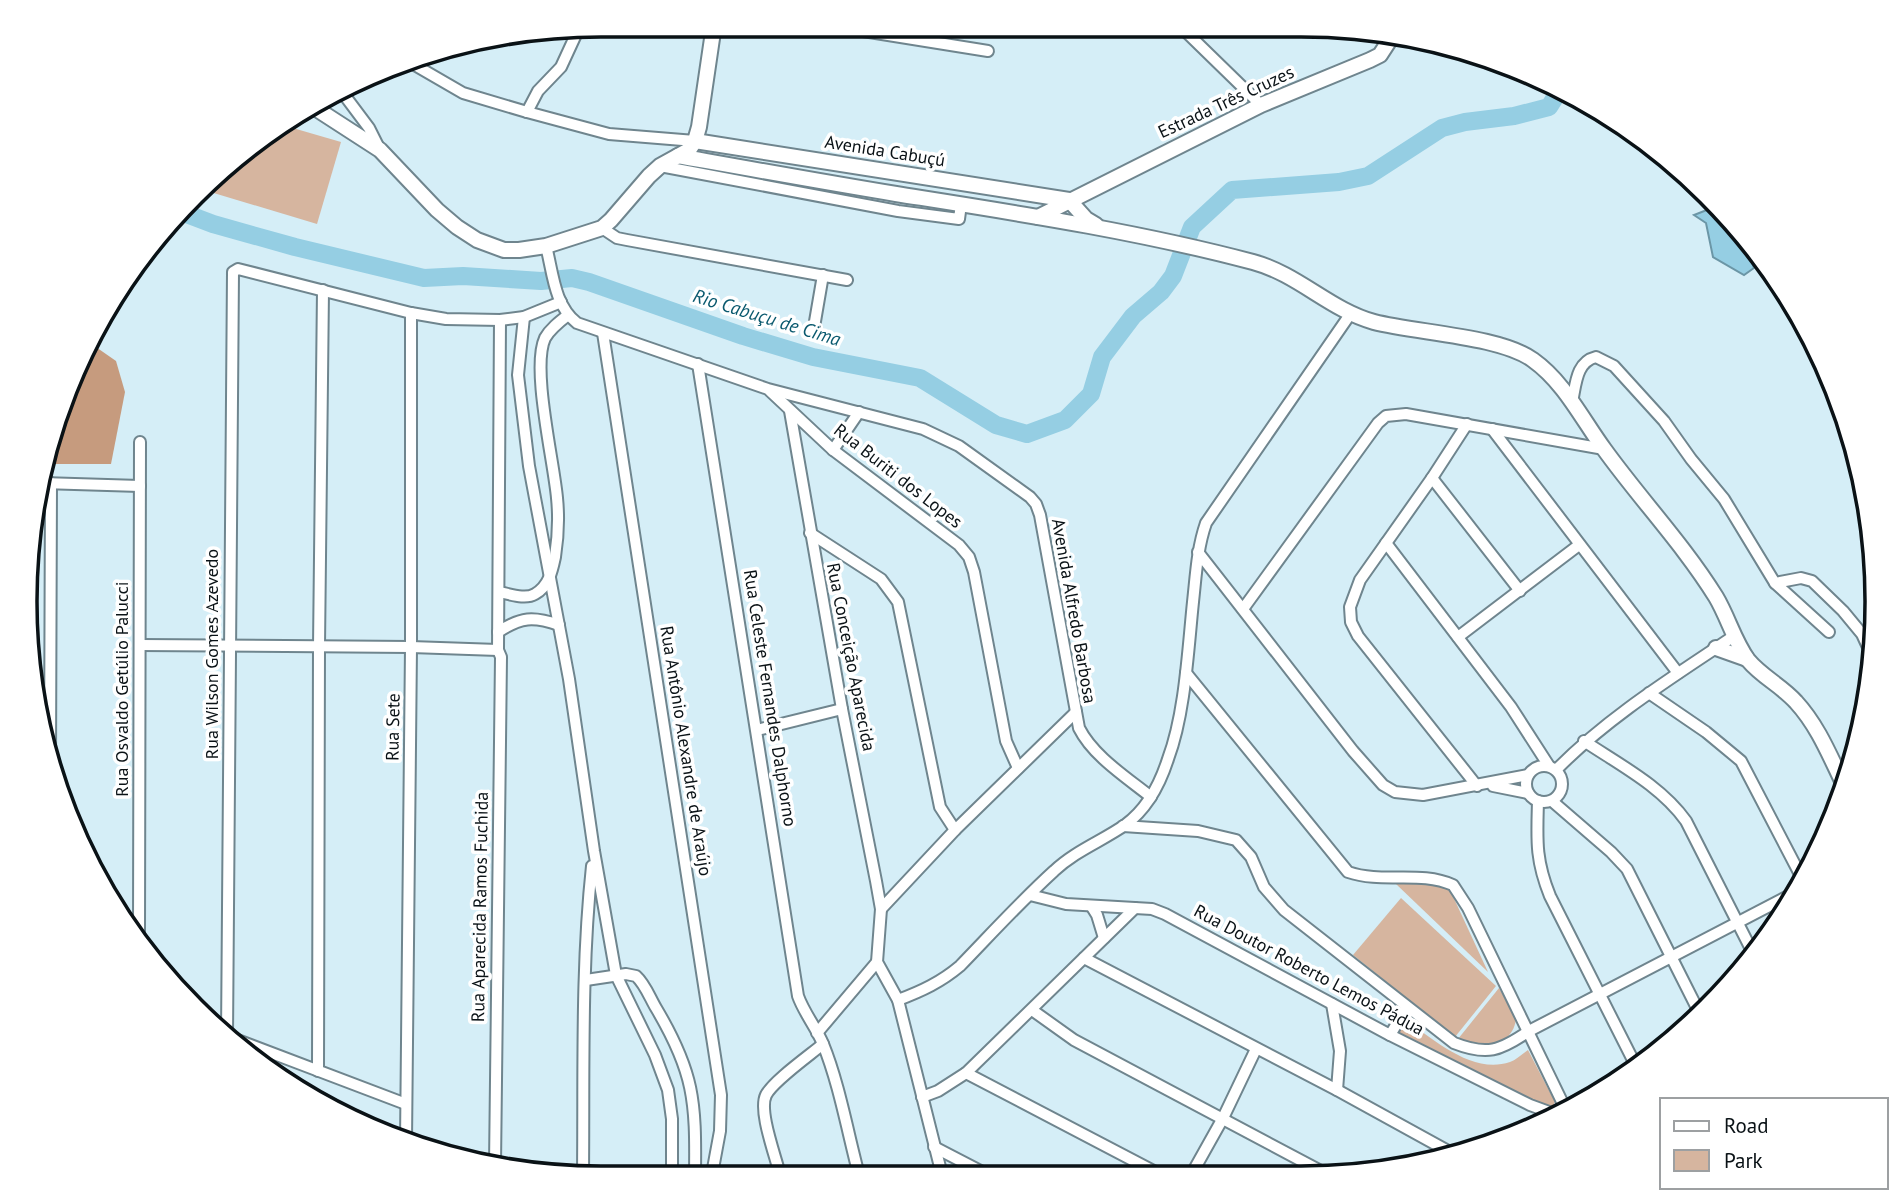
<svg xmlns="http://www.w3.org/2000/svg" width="1902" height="1203" viewBox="0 0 1902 1203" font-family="'PT Sans',sans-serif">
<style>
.green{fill:#d6b59f}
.forest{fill:#c69b7e}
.water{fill:#95cee3;stroke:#6b96a6;stroke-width:2}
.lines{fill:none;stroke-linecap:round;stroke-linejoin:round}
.river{stroke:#95cee3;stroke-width:18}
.minor-casing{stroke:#6f858e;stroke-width:14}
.major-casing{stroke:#6f858e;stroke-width:18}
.minor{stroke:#fff;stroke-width:10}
.major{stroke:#fff;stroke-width:14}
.labels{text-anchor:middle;stroke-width:7;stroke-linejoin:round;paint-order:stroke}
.street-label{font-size:18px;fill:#0a1216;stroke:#fff}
.water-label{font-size:19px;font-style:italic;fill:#0a596e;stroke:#fff}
.rim{fill:none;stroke:#0a1216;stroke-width:3.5}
</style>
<rect width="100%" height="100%" fill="#d5eef7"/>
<g class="green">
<path d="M279,124L341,142L317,224L207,191Z"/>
<path d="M1410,881C1423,881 1441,882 1451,892L1488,972L1396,884Z"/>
<path d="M1401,898L1496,986L1455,1037L1353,955Z"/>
<path d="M1499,988L1516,1019C1512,1049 1479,1048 1458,1039Z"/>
<path d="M1405,1020C1434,1039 1472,1075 1510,1062C1516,1060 1522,1054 1528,1050L1555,1102L1553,1106L1550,1108L1538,1104L1397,1032Z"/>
</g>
<path class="forest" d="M93,345L116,361L125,392L111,464H46L55,416Z"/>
<path class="water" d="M1717,206L1752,244L1748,252L1754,268L1744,275L1713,257L1706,223L1694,215Z"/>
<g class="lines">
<path class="river" d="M184,213L213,224L295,247L424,278L463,276L541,281L572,278L589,282L743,336L813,357L920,378L996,425L1027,434L1065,420L1091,394L1102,357L1133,316L1161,292L1173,276L1192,227L1232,190L1339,182L1368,176L1442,128L1465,122L1514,116L1549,107L1561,88"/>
<g class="minor-casing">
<g id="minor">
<path d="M832,26L988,51"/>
<path d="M1182,28L1261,105"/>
<path d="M406,60L463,93L527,112L609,134L695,141"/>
<path d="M342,92L369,128L380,150"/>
<path d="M527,112L538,91L561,67L579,28"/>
<path d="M660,166L898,211L959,219L961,204"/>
<path d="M602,228L617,238L627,240L847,280"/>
<path d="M546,246C553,273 554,305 577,323L768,389L923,429L959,446L1030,497L1036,504L1040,515L1079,728C1093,756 1126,777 1151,797"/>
<path d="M524,317L518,375L529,466L569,679L594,851L616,975L655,1055L668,1090L672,1119V1174"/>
<path d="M603,333L721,1095L720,1131L712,1174"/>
<path d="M813,333L823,275"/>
<path d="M698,364L798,996C804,1013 816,1027 823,1044C839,1083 848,1134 859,1175"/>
<path d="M770,391L833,450L959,545L969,557L974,572L1006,741L1018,768"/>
<path d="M1572,402C1576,384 1576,362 1596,357L1614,366L1664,421L1691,459L1724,499L1775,583L1801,578L1812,581L1843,611L1862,634L1873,658"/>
<path d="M790,411L842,709L876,881L881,909L877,962L898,1000L942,1175"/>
<path d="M1467,424L1432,478L1360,580L1350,607L1351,622L1358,636L1477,786"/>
<path d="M1492,429L1678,673"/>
<path d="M833,450L859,412"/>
<path d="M1432,478L1520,591"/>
<path d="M42,483L140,486"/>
<path d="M810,533L881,579L898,602L940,807L955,830"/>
<path d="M1386,543L1511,707L1549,766"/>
<path d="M1198,552L1353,751L1383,785L1395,792L1423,795L1528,775"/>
<path d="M1775,583L1829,632"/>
<path d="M499,592C510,594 525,600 535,594C549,586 552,571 555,557C558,538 559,518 557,498C554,462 531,368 545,338C550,329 559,322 568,315"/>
<path d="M1243,609L1378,423L1386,416L1406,414L1604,449"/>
<path d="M498,632C521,617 533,616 559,625"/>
<path d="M1458,637L1579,545"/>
<path d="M140,645L411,647L498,650"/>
<path d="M1186,673L1348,872C1383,884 1420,870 1453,885L1468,908L1567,1112"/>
<path d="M1649,693L1706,732L1741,761L1804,882"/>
<path d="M757,730L842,709"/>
<path d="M1584,741C1620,765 1661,786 1686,821L1754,955"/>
<path d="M50,764L51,483"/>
<circle cx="1544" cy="784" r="18"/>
<path d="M1556,770C1608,717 1673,677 1734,636"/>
<path d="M1493,786L1528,793"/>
<path d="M1538,801C1537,839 1535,859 1550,896L1637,1068"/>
<path d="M1552,801L1611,852L1627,869L1700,1014"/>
<path d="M1123,826L1198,831L1236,840L1251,857L1264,887L1284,910L1454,1043C1487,1056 1500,1051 1529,1031L1800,890"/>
<path d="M1030,895L1066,904L1152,909L1165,914L1390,1035L1530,1105L1560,1116"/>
<path d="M1092,907L1097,915L1104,938"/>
<path d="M881,909L955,830L1076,712"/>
<path d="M139,935L140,442"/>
<path d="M1084,958L1337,1090L1457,1156"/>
<path d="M586,980L626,974L636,976C645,984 650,998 656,1008C694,1072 696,1101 695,1174"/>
<path d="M898,1000C922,991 941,982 960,966C991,934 1021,901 1054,871C1075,851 1102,841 1125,825C1147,809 1160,784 1168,759C1185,714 1188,650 1193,602C1196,575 1197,549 1206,523L1351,313"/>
<path d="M1332,1004L1340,1051L1337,1090"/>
<path d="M1032,1010L1074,1040L1332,1177"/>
<path d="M219,1033L406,1104"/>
<path d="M817,1033L877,962"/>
<path d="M1390,1035L1407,1007"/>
<path d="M227,1036L233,272L238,269L411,313L446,319L500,320L524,317L561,302"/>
<path d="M318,1071L319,646L323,290"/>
<path d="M966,1073L1163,1176"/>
<path d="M922,1097L938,1091L966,1073L1135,908"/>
<path d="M406,1141L411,647V313"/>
<path d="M934,1147L990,1176"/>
<path d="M495,1165L501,657L498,650L500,320"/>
<path d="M583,1174C584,1071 581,968 592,866"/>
<path d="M780,1175C776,1157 758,1111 766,1095C773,1081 810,1055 823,1044"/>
<path d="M1190,1177L1223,1118L1256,1049"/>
</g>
</g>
<g class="major-casing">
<g id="major">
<path d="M312,106L380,150L437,210L457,227L477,240L504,250H519L546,246L602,228L611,220L649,176L660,166L689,150L695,141L699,127L714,25"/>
<path d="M695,141L1069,200"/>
<path d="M678,156C751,169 823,182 896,194C1016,213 1136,231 1253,262C1298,274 1330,310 1374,322C1417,333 1500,336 1533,360C1564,382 1582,419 1604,449C1640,499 1683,544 1716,597C1728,617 1734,641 1748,660C1762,677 1782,686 1796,702C1819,727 1831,759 1846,789"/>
<path d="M1069,200L1086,219L1096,225"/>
<path d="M1038,217L1261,105L1370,60L1380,55L1393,35"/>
<path d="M1716,648L1747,659"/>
</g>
</g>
<use href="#minor" class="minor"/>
<use href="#major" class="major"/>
</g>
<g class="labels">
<g class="street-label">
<text transform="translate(1226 102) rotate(-25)" y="6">Estrada Três Cruzes</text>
<text transform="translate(885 151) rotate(9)" y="6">Avenida Cabuçú</text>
<text transform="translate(898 476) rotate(38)" y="6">Rua Buriti dos Lopes</text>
<text transform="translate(1074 611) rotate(80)" y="6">Avenida Alfredo Barbosa</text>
<text transform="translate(212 654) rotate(-90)" y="6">Rua Wilson Gomes Azevedo</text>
<text transform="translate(851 657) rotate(79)" y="6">Rua Conceição Aparecida</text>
<text transform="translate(122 689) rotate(-90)" y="6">Rua Osvaldo Getúlio Palucci</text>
<text transform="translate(770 698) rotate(81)" y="6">Rua Celeste Fernandes Dalphorno</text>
<text transform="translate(393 727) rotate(-89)" y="6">Rua Sete</text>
<text transform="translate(686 751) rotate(81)" y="6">Rua Antônio Alexandre de Araújo</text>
<text transform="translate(480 907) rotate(-89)" y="6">Rua Aparecida Ramos Fuchida</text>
<text transform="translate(1309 970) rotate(28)" y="6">Rua Doutor Roberto Lemos Pádua</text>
</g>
<g class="water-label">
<text transform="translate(767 317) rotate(17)" y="7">Rio Cabuçu de Cima</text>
</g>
</g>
<path d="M0 0H1902V1203H0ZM601 37H1301A564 564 0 0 1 1865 601V602A564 564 0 0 1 1301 1166H601A564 564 0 0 1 37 602V601A564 564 0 0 1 601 37Z" fill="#fff" fill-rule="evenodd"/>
<path class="rim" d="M601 37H1301A564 564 0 0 1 1865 601V602A564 564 0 0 1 1301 1166H601A564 564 0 0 1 37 602V601A564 564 0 0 1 601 37Z"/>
<rect x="1660" y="1098" width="228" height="91" fill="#ffffff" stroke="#9da0a2" stroke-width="2"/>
<rect x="1674" y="1121" width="35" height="10" fill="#ffffff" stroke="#9da0a2" stroke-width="2"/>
<text x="1724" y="1133" font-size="21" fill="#0a1216">Road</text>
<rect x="1674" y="1150" width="35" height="21" fill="#d6b59f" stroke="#9da0a2" stroke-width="2"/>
<text x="1724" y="1168" font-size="21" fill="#0a1216">Park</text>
</svg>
